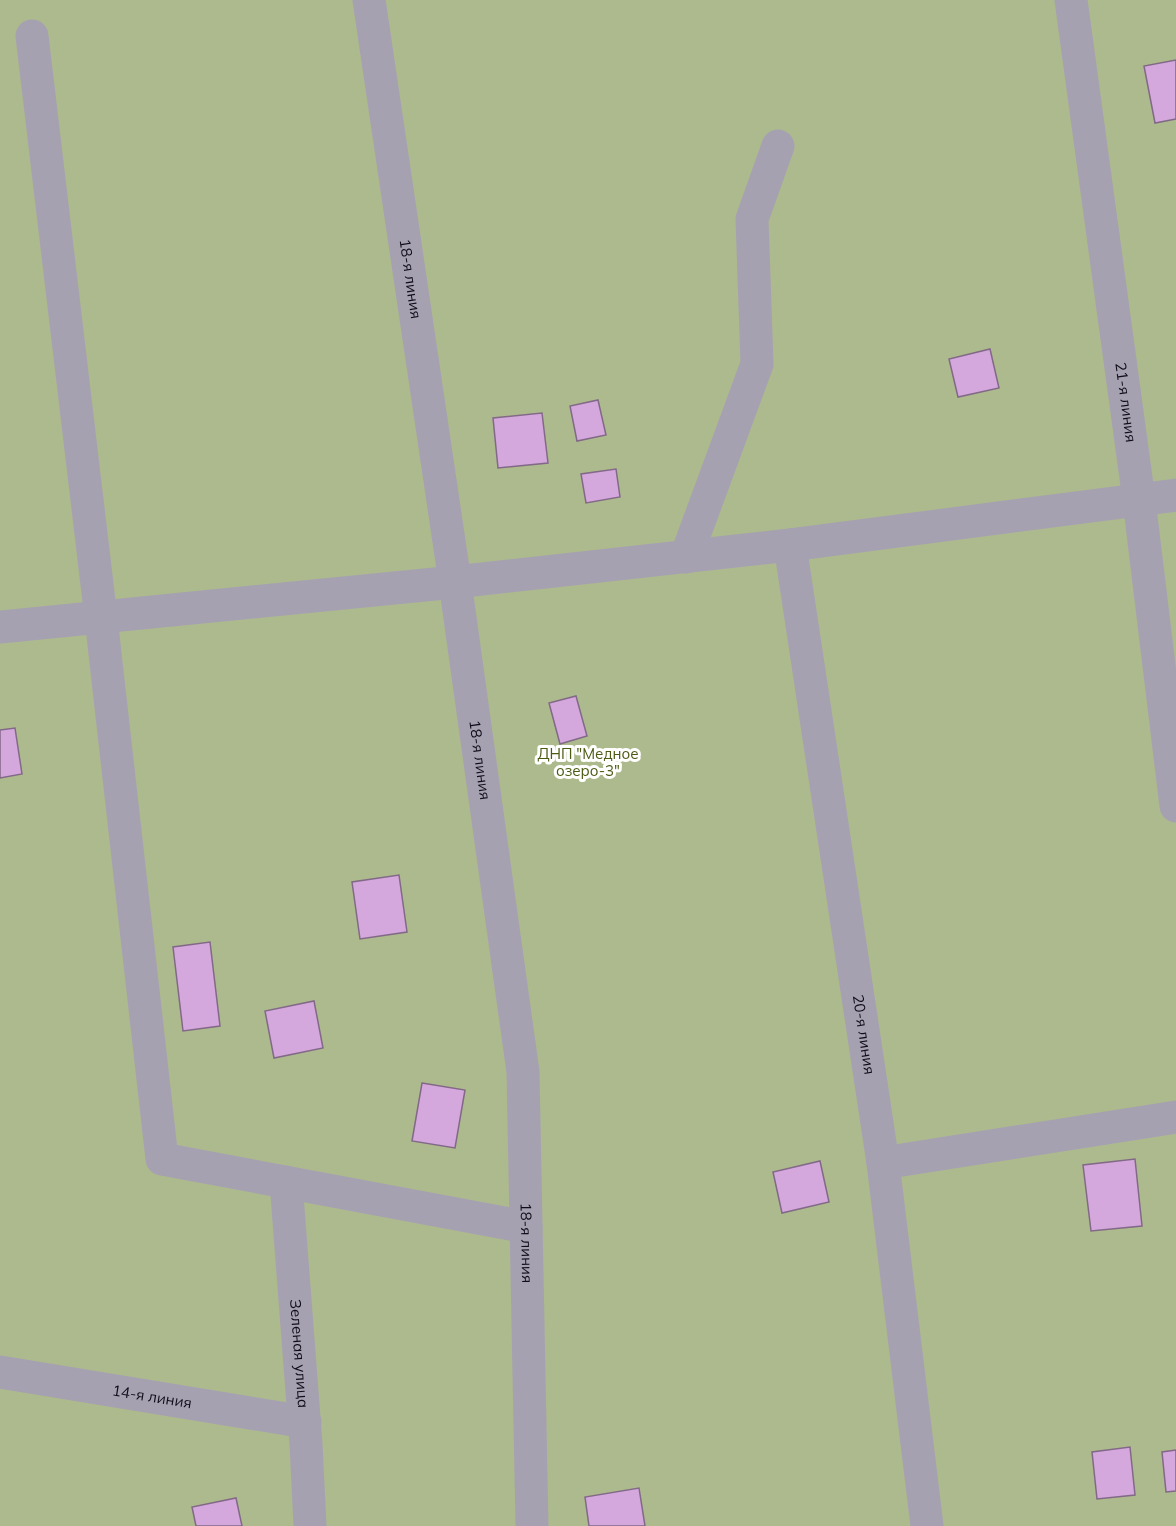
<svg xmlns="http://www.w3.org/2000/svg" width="1176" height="1526" viewBox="0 0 1176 1526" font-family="Mulish,sans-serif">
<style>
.green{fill:#adba8e}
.building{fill:#d4a7dd;stroke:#826987;stroke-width:1.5}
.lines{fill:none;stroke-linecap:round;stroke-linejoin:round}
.minor{stroke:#a6a1b1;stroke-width:33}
.labels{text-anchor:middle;stroke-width:6;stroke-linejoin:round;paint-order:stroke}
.street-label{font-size:15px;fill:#100c18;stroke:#fff}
.park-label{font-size:15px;fill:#4c5b14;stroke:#fff}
</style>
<rect width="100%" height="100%" fill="#e6dcfa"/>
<rect class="green" x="0" y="0" width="1176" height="1526"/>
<g class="building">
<path d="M1176,60V119L1155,123L1144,66Z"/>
<path d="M990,349L999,388L958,397L949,359Z"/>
<path d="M598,400L606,435L577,441L570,406Z"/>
<path d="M542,413L548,463L498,468L493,418Z"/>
<path d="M616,469L620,497L586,503L581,474Z"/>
<path d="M576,696L587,736L560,744L549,703Z"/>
<path d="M15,728L22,774L0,778V730Z"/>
<path d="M399,875L407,932L360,939L352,882Z"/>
<path d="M210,942L220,1026L183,1031L173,947Z"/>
<path d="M314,1001L323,1048L274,1058L265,1011Z"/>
<path d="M422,1083L465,1090L455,1148L412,1141Z"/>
<path d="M1135,1159L1142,1226L1091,1231L1083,1165Z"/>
<path d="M820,1161L829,1202L782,1213L773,1172Z"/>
<path d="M1130,1447L1135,1495L1097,1499L1092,1452Z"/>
<path d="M1176,1450V1491L1166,1492L1162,1452Z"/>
<path d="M639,1488L645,1526H589L585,1497Z"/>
<path d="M236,1498L242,1526H196L192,1507Z"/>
</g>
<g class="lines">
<g class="minor">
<path id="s1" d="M369,0L455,582L523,1072L532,1526"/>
<path id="s2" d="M1071,0L1139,500L1176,806"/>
<path d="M32,36L101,618L162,1159L526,1227"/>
<path id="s3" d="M790,545L883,1163L927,1526"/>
<path d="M686,557L757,364L752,219L778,146"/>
<path d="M0,627L455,582L790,545L1176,495"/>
<path d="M883,1163L1176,1117"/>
<path id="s4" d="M286,1182L306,1444L310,1526"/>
<path id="s5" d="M0,1372L305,1422"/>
</g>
</g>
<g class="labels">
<g class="street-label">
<text dy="5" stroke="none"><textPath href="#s1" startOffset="282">18-я линия</textPath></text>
<text dy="5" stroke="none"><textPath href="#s2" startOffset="406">21-я линия</textPath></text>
<text dy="5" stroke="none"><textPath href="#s1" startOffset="768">18-я линия</textPath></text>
<text dy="5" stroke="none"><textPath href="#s3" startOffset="495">20-я линия</textPath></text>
<text dy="5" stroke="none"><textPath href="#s1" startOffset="1254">18-я линия</textPath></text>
<text dy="5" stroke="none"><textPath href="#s4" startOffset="172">Зеленая улица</textPath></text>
<text dy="5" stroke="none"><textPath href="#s5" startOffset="154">14-я линия</textPath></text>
</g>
<g class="park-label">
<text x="588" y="759">ДНП "Медное<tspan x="588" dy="17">озеро-3"</tspan></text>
</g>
</g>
</svg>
